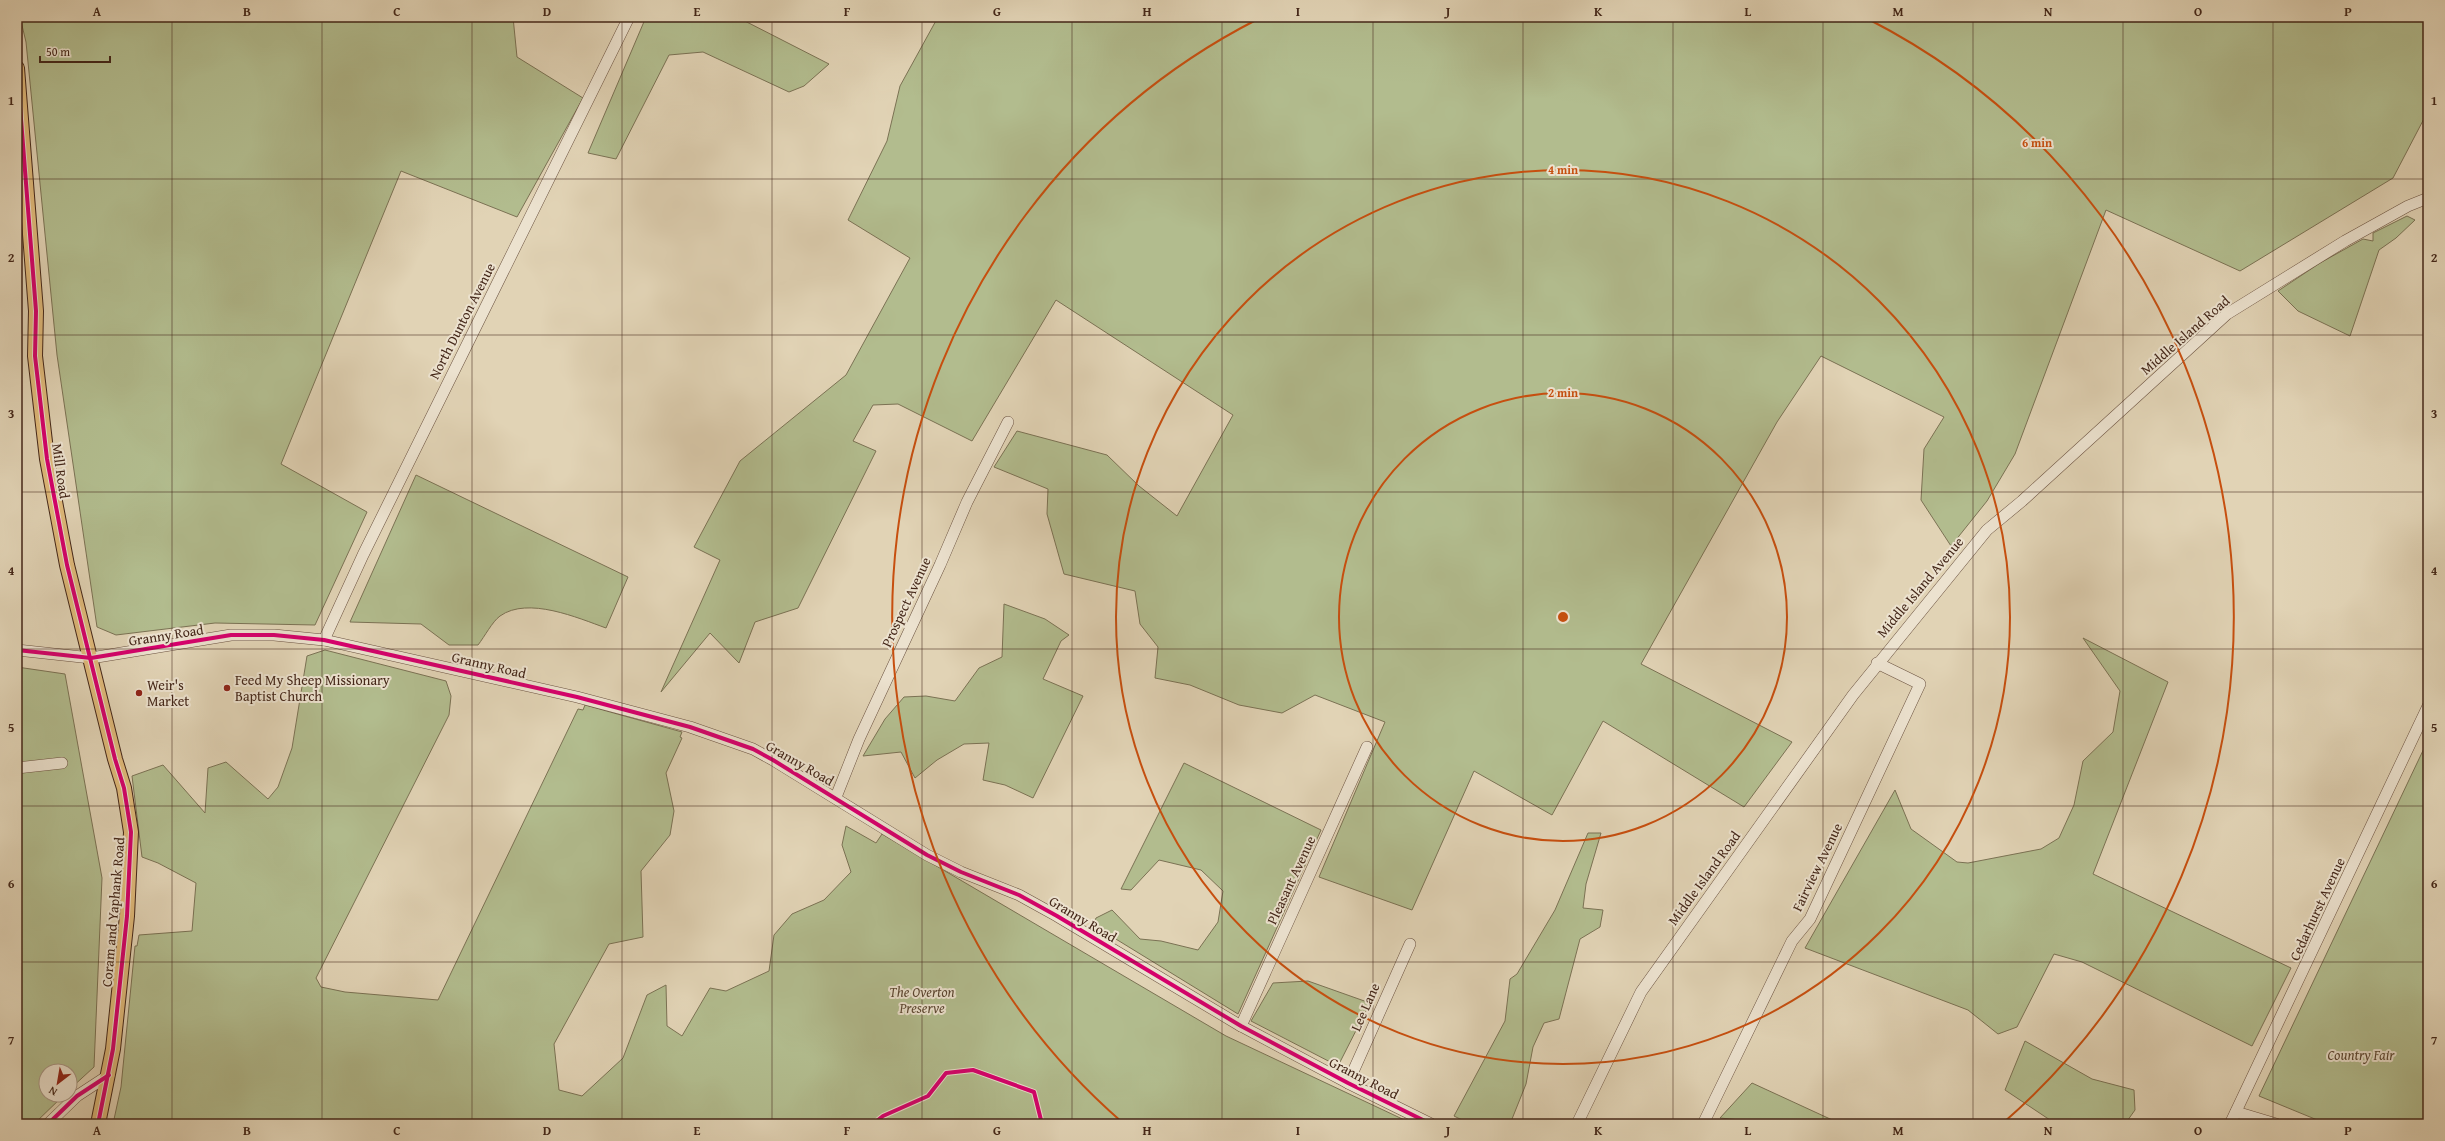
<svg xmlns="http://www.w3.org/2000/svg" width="2445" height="1141" viewBox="0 0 2445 1141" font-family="'Gentium Book Plus',serif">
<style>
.green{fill:#b2bc8e;stroke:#7b7254}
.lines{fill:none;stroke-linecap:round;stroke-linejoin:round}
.minor-casing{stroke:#6b5240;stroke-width:12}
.major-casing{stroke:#442719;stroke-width:16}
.minor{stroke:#ece2cf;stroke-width:11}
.major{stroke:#e0ba7a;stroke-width:14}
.cycleway-casing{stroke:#ece2cf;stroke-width:6}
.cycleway{stroke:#d6006c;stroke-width:4}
.grid{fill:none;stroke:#442719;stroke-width:1;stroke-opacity:0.55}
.ring{fill:none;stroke:#c74f0f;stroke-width:2}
.poi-dot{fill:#8f2418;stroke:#ece2cf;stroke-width:1.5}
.labels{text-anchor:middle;stroke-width:4;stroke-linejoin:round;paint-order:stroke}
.street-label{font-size:14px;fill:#442719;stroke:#ece2cf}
.poi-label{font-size:14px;fill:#442719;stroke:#ece2cf;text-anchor:start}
.park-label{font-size:14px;font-style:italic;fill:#5a4530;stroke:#ece2cf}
.centre{fill:#c74f0f;stroke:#ece2cf;stroke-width:2}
.ring-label{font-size:12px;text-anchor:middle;font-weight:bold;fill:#c74f0f;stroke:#ece2cf;stroke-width:4;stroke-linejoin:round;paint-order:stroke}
.neatline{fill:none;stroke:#442719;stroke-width:1.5}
.grid-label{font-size:13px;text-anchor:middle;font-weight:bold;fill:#442719}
</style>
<rect width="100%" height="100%" fill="#e1d3b5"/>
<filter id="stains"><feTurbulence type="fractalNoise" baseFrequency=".005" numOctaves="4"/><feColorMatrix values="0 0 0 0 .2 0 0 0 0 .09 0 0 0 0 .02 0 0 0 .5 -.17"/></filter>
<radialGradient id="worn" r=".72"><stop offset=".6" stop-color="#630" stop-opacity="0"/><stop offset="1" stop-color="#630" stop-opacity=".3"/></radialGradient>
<g class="green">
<path d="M20,17H513L517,57L583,98L517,217L401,171L281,464L367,512L315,625L215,623L116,635L97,627L57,355L26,42Z"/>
<path d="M646,17H737L829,64L804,86L789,92L703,52L669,55L616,159L588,153Z"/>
<path d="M938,17H2428V111L2393,178L2240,271L2106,210L2015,454L1987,501L1951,546L1921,500L1924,449L1944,417L1821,356L1777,422L1641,664L1792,742L1744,807L1603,721L1552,815L1474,771L1412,910L1319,877L1385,722L1315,695L1282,713L1239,705L1190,685L1155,678L1158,647L1140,624L1135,591L1064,574L1047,514L1048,489L994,467L1017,431L1107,455L1139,486L1177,516L1233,415L1056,300L972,441L898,404L873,405L853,441L876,451L798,608L755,622L739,663L710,633L661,692L720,560L694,547L740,461L846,375L910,258L848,220L887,141L900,86Z"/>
<path d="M2407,216L2415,220L2396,238L2379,250L2350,336L2298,311L2278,291L2320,263L2363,239L2373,241V233Z"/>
<path d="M416,475L628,577L606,628C578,618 528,596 500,616C492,622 485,636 478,645H449L421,624L350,622Z"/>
<path d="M1004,604L1045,619L1069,635L1061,641L1043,679L1083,696L1033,798L1005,785L983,780L989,743L964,744L937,760L915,778L901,752L863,756L885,719L904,697L926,696L955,701L979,668L1002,657Z"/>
<path d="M2083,638L2168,682L2093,874L2291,968L2252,1046L2082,962L2054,954L2017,1027L1998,1034L1968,1010L1805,948L1895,790L1911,829L1957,862L1968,863L2041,849L2059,838L2074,805L2083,761L2113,732L2120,691Z"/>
<path d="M325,650L446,681L451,696L449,715L316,978L321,987L345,992L438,1000L578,709L583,710L585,705L682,732L680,737L682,738L666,773L674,811L670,835L641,871L643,937L609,944L554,1044L559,1090L582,1096L623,1058L647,995L666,985L667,1026L682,1036L710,988L726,991L769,971L774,935L792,914L824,900L851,872L842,845L846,826L876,843L882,834L1226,1036L1413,1124H113L121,1087L135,946H137L139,935L192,931L196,883L158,863L142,857L132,776L163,765L205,813L208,768L226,762L268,799L278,787L292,748L307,656Z"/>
<path d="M17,667L65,674L102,878L94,1067L70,1089V1071H46V1095H64L34,1124H17Z"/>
<path d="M2428,740V1124H2327L2259,1096Z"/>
<path d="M1184,763L1321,830L1238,1014L1093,925L1096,918L1112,910L1140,939L1161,941L1198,950L1218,922L1223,891L1201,870L1159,860L1131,890L1121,889Z"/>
<path d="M1588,833H1601L1586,884L1583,908L1603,910L1600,927L1580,939L1559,1019L1544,1023L1533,1047L1526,1084L1510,1124H1470L1454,1116L1505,1021L1510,979L1517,974L1555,910Z"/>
<path d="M1308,981L1370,1003L1338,1066L1251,1021L1273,983Z"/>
<path d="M2025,1041L2092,1079L2134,1090L2135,1110L2125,1124H2056L2005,1090Z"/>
<path d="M1752,1083L1841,1124H1780L1720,1118Z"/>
</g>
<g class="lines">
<g class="minor-casing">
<g id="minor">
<path d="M324,640L363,555L629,17"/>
<path d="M17,650L91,658L231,635H274L324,640L577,697L690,727L753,749L773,760L927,855L961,872L1019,895L1057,916L1241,1026L1348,1083L1431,1124"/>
<path d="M17,768L62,763"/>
<path d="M836,797L859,739L940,565L967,502L1008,422"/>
<path d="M1241,1026L1367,747"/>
<path d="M1348,1083L1410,944"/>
<path d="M2236,1112L2276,1124"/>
<path d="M48,1124L77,1096L109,1075"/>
<path d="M1577,1124L1641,992L1853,695L1987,530L2022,501L2227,314L2345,241L2408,206L2428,198"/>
<path d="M1703,1124L1792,941L1810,919L1920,684L1877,663"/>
<path d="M2230,1124L2428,706"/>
</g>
</g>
<g class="major-casing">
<path id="major" d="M17,68L36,311L35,356L47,459L67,565L115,759L124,788L131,832L127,916L113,1049L98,1124"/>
</g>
<use href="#minor" class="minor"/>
<use href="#major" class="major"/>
<g class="cycleway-casing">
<g id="cycleway">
<path d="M17,68L36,311L35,356L47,459L67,565L115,759L124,788L131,832L127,916L113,1049L98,1124"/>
<path d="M17,650L91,658L231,635H274L324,640L577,697L690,727L753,749L773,760L927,855L961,872L1019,895L1057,916L1241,1026L1348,1083L1431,1124"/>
<path d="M48,1124L77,1096L109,1075"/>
<path d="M873,1124L883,1116L928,1096L946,1073L973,1070L1034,1092L1042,1124"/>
</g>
</g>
<use href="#cycleway" class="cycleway"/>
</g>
<path class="grid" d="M172,17V1124M322,17V1124M472,17V1124M622,17V1124M772,17V1124M922,17V1124M1072,17V1124M1222,17V1124M1373,17V1124M1523,17V1124M1673,17V1124M1823,17V1124M1973,17V1124M2123,17V1124M2273,17V1124M17,179H2428M17,335H2428M17,492H2428M17,649H2428M17,806H2428M17,962H2428"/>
<g class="ring">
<circle cx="1563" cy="617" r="224"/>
<circle cx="1563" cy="617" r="447"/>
<path d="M1123 1123A671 671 0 0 1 1258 19M1868 19A671 671 0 0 1 2003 1123"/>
</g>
<g class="poi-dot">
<circle cx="227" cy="688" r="4"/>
<circle cx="139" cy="693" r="4"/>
</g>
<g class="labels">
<g class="street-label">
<text transform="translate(462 321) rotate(-63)" y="5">North Dunton Avenue</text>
<text transform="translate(2185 335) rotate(-41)" y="5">Middle Island Road</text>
<text transform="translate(61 471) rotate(82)" y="5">Mill Road</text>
<text transform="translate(1920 587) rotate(-50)" y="5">Middle Island Avenue</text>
<text transform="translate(906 602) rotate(-65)" y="5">Prospect Avenue</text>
<text transform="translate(166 635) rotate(-9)" y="5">Granny Road</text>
<text transform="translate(489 665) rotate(13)" y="5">Granny Road</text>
<text transform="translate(800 763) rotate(30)" y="5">Granny Road</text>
<text transform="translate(1817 867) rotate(-64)" y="5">Fairview Avenue</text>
<text transform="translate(1704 878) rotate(-54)" y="5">Middle Island Road</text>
<text transform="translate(1291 880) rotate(-65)" y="5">Pleasant Avenue</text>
<text transform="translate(2317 909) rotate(-65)" y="5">Cedarhurst Avenue</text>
<text transform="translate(113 912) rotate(-85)" y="5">Coram and Yaphank Road</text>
<text transform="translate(1083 919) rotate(31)" y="5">Granny Road</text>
<text transform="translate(1365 1007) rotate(-66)" y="5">Lee Lane</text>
<text transform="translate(1364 1078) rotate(27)" y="5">Granny Road</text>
</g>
<g class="poi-label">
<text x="235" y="685">Feed My Sheep Missionary<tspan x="235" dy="16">Baptist Church</tspan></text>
<text x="147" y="690">Weir's<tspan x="147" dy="16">Market</tspan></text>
</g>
<g class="park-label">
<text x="922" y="997">The Overton<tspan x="922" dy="16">Preserve</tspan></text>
<text x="2361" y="1060">Country Fair</text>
</g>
</g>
<circle cx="1563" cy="617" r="6" class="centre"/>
<g class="ring-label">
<text x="2037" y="147">6 min</text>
<text x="1563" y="174">4 min</text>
<text x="1563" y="397">2 min</text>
</g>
<rect width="2445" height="1141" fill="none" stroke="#e1d3b5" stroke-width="44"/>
<g transform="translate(58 1083) rotate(211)"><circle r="19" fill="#ece2cf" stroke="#a99786"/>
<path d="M0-3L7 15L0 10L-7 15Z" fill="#8f2418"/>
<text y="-6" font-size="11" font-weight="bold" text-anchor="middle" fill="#442719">N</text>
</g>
<path d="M40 56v6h70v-6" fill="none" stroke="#442719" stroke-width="2"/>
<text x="46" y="56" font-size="12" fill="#442719" stroke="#ece2cf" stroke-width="3" paint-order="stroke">50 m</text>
<rect x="22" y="22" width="2401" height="1097" class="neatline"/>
<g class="grid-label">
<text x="97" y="16">A</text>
<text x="247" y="16">B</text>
<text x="397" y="16">C</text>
<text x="547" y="16">D</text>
<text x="697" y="16">E</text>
<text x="847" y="16">F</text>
<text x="997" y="16">G</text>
<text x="1147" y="16">H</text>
<text x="1298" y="16">I</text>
<text x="1448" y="16">J</text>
<text x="1598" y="16">K</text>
<text x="1748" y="16">L</text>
<text x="1898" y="16">M</text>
<text x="2048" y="16">N</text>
<text x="2198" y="16">O</text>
<text x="2348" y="16">P</text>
<text x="11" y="105">1</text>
<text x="2434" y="105">1</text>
<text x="11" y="262">2</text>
<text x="2434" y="262">2</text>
<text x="11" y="418">3</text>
<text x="2434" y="418">3</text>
<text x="11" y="575">4</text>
<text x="2434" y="575">4</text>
<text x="11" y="732">5</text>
<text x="2434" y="732">5</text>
<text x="11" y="888">6</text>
<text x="2434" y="888">6</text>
<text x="11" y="1045">7</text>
<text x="2434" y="1045">7</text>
<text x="97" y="1135">A</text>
<text x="247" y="1135">B</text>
<text x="397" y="1135">C</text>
<text x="547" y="1135">D</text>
<text x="697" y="1135">E</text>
<text x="847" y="1135">F</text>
<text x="997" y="1135">G</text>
<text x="1147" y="1135">H</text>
<text x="1298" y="1135">I</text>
<text x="1448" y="1135">J</text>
<text x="1598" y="1135">K</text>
<text x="1748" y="1135">L</text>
<text x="1898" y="1135">M</text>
<text x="2048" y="1135">N</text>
<text x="2198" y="1135">O</text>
<text x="2348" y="1135">P</text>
</g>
<rect width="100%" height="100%" filter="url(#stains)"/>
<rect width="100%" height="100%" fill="url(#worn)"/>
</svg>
